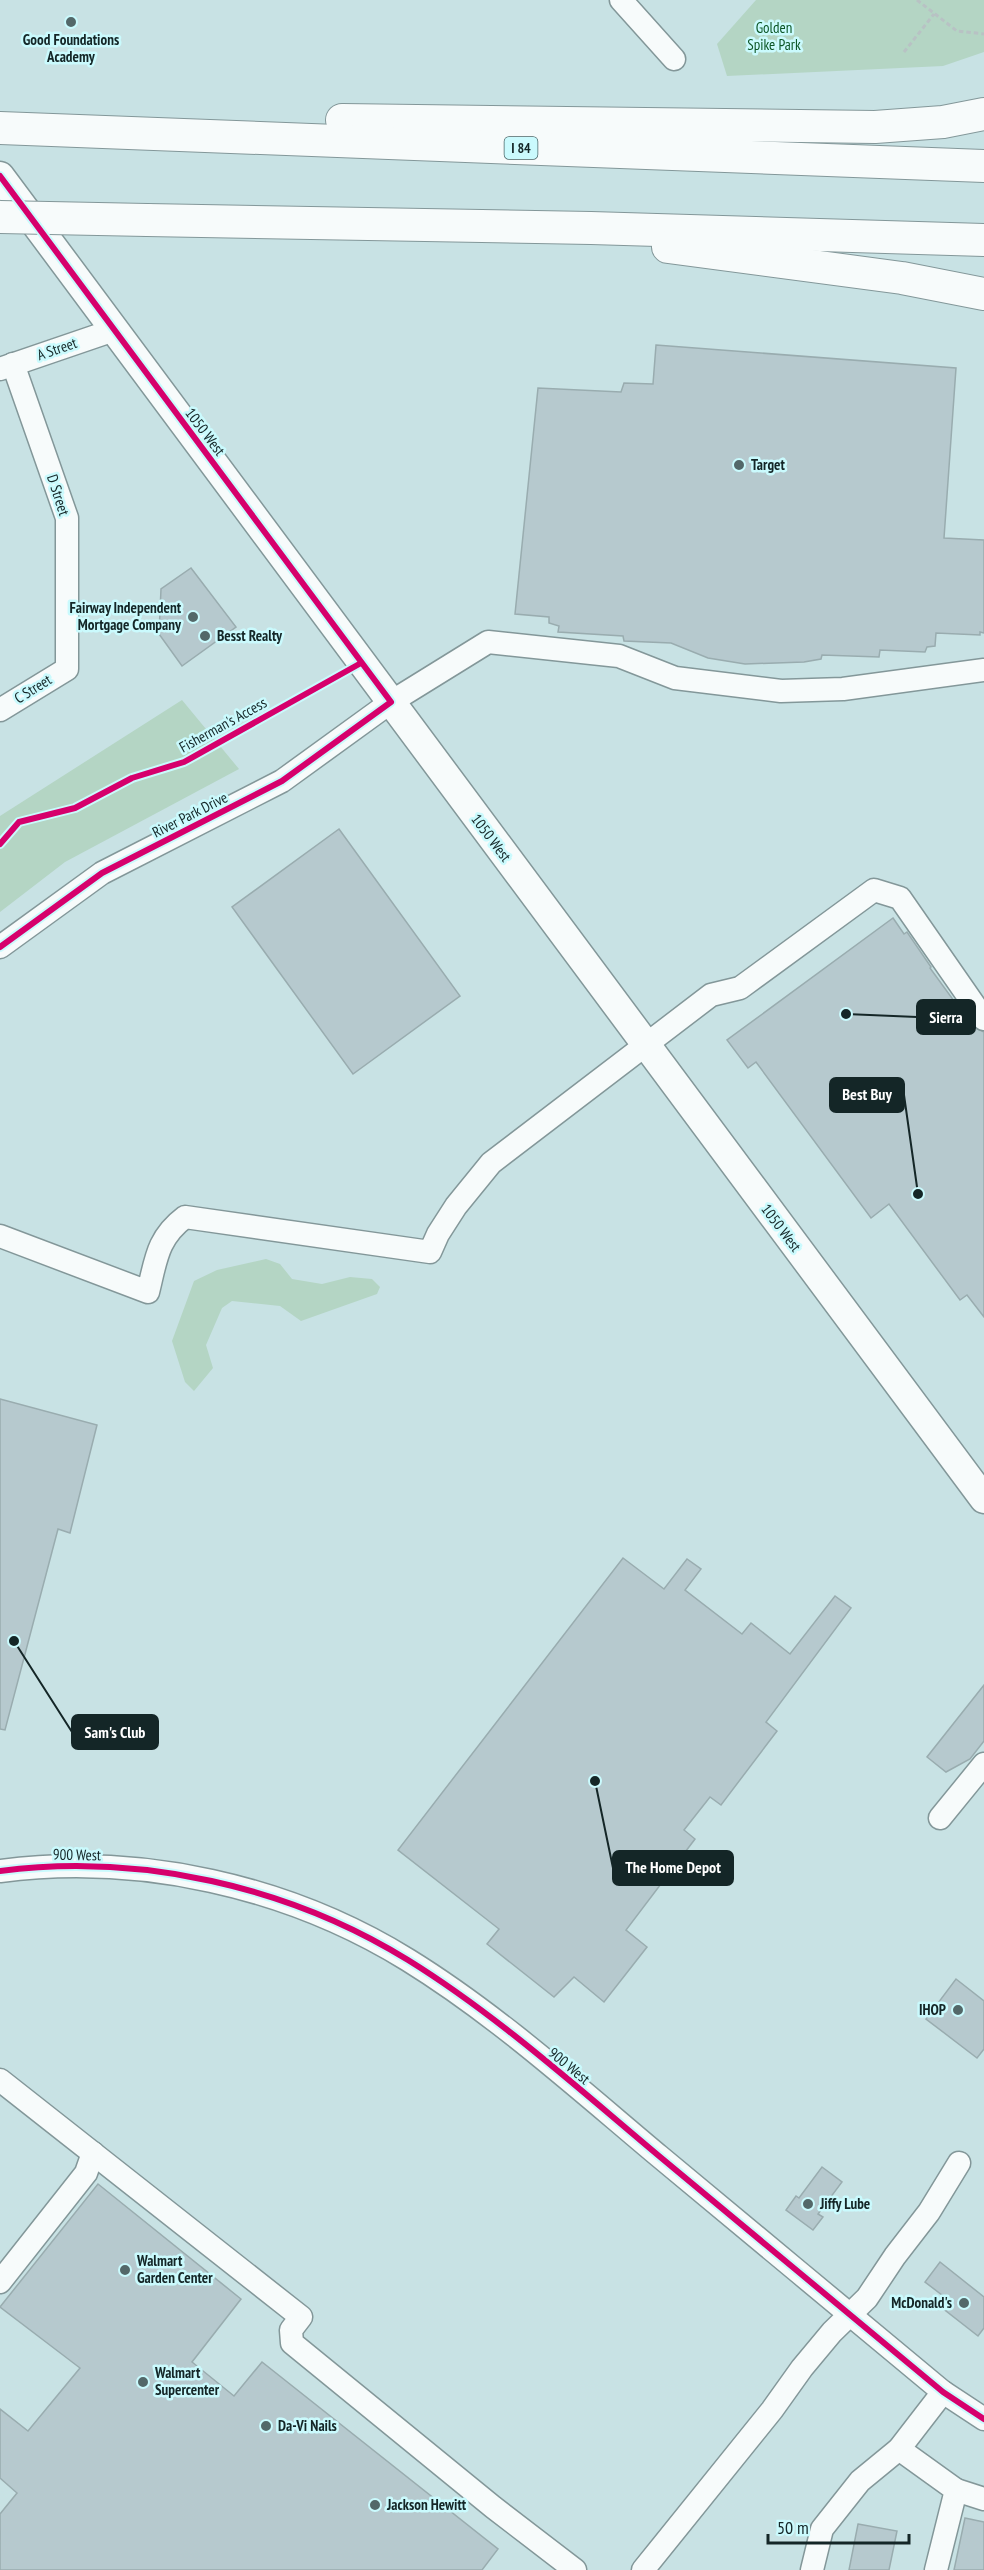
<svg xmlns="http://www.w3.org/2000/svg" width="984" height="2570" viewBox="0 0 984 2570" font-family="'PT Sans Narrow',sans-serif">
<style>
.green{fill:#b4d5c4}
.building{fill:#b6c9ce;stroke:#99acaf;stroke-width:1.5}
.lines{fill:none;stroke-linecap:round;stroke-linejoin:round}
.minor-casing{stroke:#839799;stroke-width:25}
.major-casing{stroke:#839799;stroke-width:31}
.highway-casing{stroke:#839799;stroke-width:34}
.path{stroke:#b8c2c4;stroke-width:3;stroke-dasharray:4.5 3;stroke-linecap:butt}
.minor{stroke:#f7fbfb;stroke-width:22}
.major{stroke:#f7fbfb;stroke-width:28}
.highway{stroke:#f7fbfb;stroke-width:32}
.highway-bridge-casing{stroke:#839799;stroke-width:34;stroke-linecap:butt}
.highway-bridge{stroke:#f7fbfb;stroke-width:32}
.cycleway-casing{stroke:#cafafd;stroke-width:10}
.cycleway{stroke:#d6006c;stroke-width:6}
.poi-dot{fill:#536869;stroke:#cafafd;stroke-width:2}
.labels{text-anchor:middle;stroke-width:5;stroke-linejoin:round;paint-order:stroke}
.shield{fill:#cafafd;stroke:#4b6667;stroke-width:1.5}
.shield-label{font-size:14px;font-weight:bold;fill:#142627}
.park-label{font-size:15px;fill:#0c5626;stroke:#cafafd}
.poi-label{font-size:15px;font-weight:bold;fill:#142627;stroke:#cafafd;text-anchor:start}
.street-label{font-size:15px;fill:#142627;stroke:#cafafd}
.leader{fill:none;stroke:#142627;stroke-width:2}
.callout-dot{fill:#142627;stroke:#cafafd;stroke-width:2}
.callout{fill:#142627;stroke:#142627;stroke-width:2}
.callout-label{font-size:16px;text-anchor:middle;font-weight:bold;fill:#fff}
</style>
<rect width="100%" height="100%" fill="#c8e2e4"/>
<g class="green">
<path d="M756,0H984V52L943,66L727,76L717,44Z"/>
<path d="M182,700L239,769L65,862L0,912V816Z"/>
<path d="M266,1259L280,1264L292,1279L322,1284L350,1277L372,1279L380,1287L377,1294L301,1321L280,1306L232,1301L222,1308L206,1345L213,1368L194,1391L185,1382L172,1341L194,1281L217,1270Z"/>
</g>
<g class="building">
<path d="M656,345L956,368L944,538L984,540V633L980,632V635L936,633L935,646L927,647L925,652L880,650L879,657L822,655L821,659L804,662L745,664L708,658L671,643L624,641L623,636L558,632L559,626L549,623V617L515,614L538,388L621,392L624,383L653,384Z"/>
<path d="M191,568L236,627L182,666L159,634L161,589Z"/>
<path d="M339,829L460,996L353,1074L232,907Z"/>
<path d="M893,918L904,934L907,932L931,967L930,968L973,1027L984,1032V1317L967,1295L960,1300L889,1204L871,1218L756,1062L748,1068L727,1040Z"/>
<path d="M0,1399L97,1425L70,1533L58,1529L5,1730L0,1729Z"/>
<path d="M623,1558L664,1589L687,1559L701,1569L685,1590L742,1634L751,1623L790,1654L835,1596L851,1608L766,1722L777,1731L721,1805L710,1797L684,1830L695,1839L626,1930L647,1947L604,2002L574,1977L554,1997L487,1944L499,1929L398,1850Z"/>
<path d="M984,1685V1741L970,1759L946,1772L927,1757Z"/>
<path d="M956,1979L984,2001V2049L977,2058L926,2019Z"/>
<path d="M822,2167L842,2182L818,2214L823,2217L813,2230L786,2210L796,2196L799,2198Z"/>
<path d="M98,2184L241,2299L192,2362L234,2396L262,2362L498,2549L482,2570H0V2514L17,2493L0,2478V2409L28,2431L80,2368L0,2307Z"/>
<path d="M940,2262L984,2297V2328L978,2336L941,2307L947,2299L925,2282Z"/>
<path d="M965,2518L984,2522V2570H954Z"/>
<path d="M858,2524L897,2531L889,2570H849Z"/>
</g>
<g class="lines">
<g class="minor-casing">
<g id="minor">
<path d="M621,0L674,59"/>
<path d="M0,369L114,330"/>
<path d="M0,710L67,669V518L13,364"/>
<path d="M0,947L102,873L282,781L391,702L488,642L619,656L675,678L781,691L843,689L984,670"/>
<path d="M0,1236L148,1292C156,1260 157,1238 185,1217L430,1252L438,1234L456,1206L491,1163L711,995L740,988L874,890L900,898L984,1019"/>
<path d="M940,1818L984,1764"/>
<path d="M0,1871C140,1853 288,1886 408,1960C497,2015 579,2089 659,2156C754,2235 848,2313 943,2392L984,2419"/>
<path d="M0,2080L301,2317L291,2330L292,2343L493,2507L575,2570"/>
<path d="M0,2282L86,2173L93,2153"/>
<path d="M899,2449L956,2490L936,2570"/>
<path d="M956,2490L984,2499"/>
<path d="M643,2570L772,2410L802,2368L832,2332L867,2298L895,2256L929,2212L959,2163"/>
<path d="M812,2570L822,2529L860,2481L899,2449L943,2392"/>
</g>
</g>
<g class="major-casing">
<path id="major" d="M0,176L984,1499"/>
</g>
<g class="highway-casing">
<g id="highway">
<path d="M342,120L875,127L943,122L984,114"/>
<path d="M0,128L984,166"/>
<path d="M147,220L591,228L984,240"/>
<path d="M668,247L902,278L984,294"/>
</g>
</g>
<g class="path">
<path d="M917,0L957,31L984,34"/>
<path d="M904,52L934,14"/>
</g>
<use href="#minor" class="minor"/>
<use href="#major" class="major"/>
<use href="#highway" class="highway"/>
<g class="highway-bridge-casing">
<path id="highway-bridge" d="M0,217L147,220"/>
</g>
<use href="#highway-bridge" class="highway-bridge"/>
<g class="cycleway-casing">
<g id="cycleway">
<path d="M0,176L391,702L282,781L102,873L0,947"/>
<path d="M0,844L19,822L75,808L132,778L184,762L361,663"/>
<path d="M0,1871C140,1853 288,1886 408,1960C497,2015 579,2089 659,2156C754,2235 848,2313 943,2392L984,2419"/>
</g>
</g>
<use href="#cycleway" class="cycleway"/>
</g>
<g class="poi-dot">
<circle cx="71" cy="22" r="6"/>
<circle cx="739" cy="465" r="6"/>
<circle cx="193" cy="617" r="6"/>
<circle cx="205" cy="636" r="6"/>
<circle cx="958" cy="2010" r="6"/>
<circle cx="808" cy="2204" r="6"/>
<circle cx="125" cy="2270" r="6"/>
<circle cx="964" cy="2303" r="6"/>
<circle cx="143" cy="2382" r="6"/>
<circle cx="266" cy="2426" r="6"/>
<circle cx="375" cy="2505" r="6"/>
</g>
<g class="labels">
<rect class="shield" x="504.5" y="137" width="33" height="22" rx="4.5"/>
<g class="shield-label">
<text x="521" y="153">I 84</text>
</g>
<g class="park-label">
<text x="774" y="33">Golden<tspan x="774" dy="17">Spike Park</tspan></text>
</g>
<g class="poi-label">
<text x="71" y="45" text-anchor="middle">Good Foundations<tspan x="71" dy="17">Academy</tspan></text>
<text x="751" y="470">Target</text>
<text x="181" y="613" text-anchor="end">Fairway Independent<tspan x="181" dy="17">Mortgage Company</tspan></text>
<text x="217" y="641">Besst Realty</text>
<text x="946" y="2015" text-anchor="end">IHOP</text>
<text x="820" y="2209">Jiffy Lube</text>
<text x="137" y="2266">Walmart<tspan x="137" dy="17">Garden Center</tspan></text>
<text x="952" y="2308" text-anchor="end">McDonald's</text>
<text x="155" y="2378">Walmart<tspan x="155" dy="17">Supercenter</tspan></text>
<text x="278" y="2431">Da-Vi Nails</text>
<text x="387" y="2510">Jackson Hewitt</text>
</g>
<g class="street-label">
<text transform="translate(57 349) rotate(-19)" y="5">A Street</text>
<text transform="translate(205 432) rotate(53)" y="5">1050 West</text>
<text transform="translate(58 495) rotate(72)" y="5">D Street</text>
<text transform="translate(33 689) rotate(-32)" y="5">C Street</text>
<text transform="translate(223 725) rotate(-29)" y="5">Fisherman's Access</text>
<text transform="translate(190 815) rotate(-27)" y="5">River Park Drive</text>
<text transform="translate(491 838) rotate(53)" y="5">1050 West</text>
<text transform="translate(781 1228) rotate(53)" y="5">1050 West</text>
<text transform="translate(77 1855) rotate(1)" y="5">900 West</text>
<text transform="translate(569 2066) rotate(39)" y="5">900 West</text>
</g>
</g>
<path class="leader" d="M846 1014L917 1017M918 1194L904 1095M14 1641L72 1732M595 1781L613 1868"/>
<g class="callout-dot">
<circle cx="846" cy="1014" r="6"/>
<circle cx="918" cy="1194" r="6"/>
<circle cx="14" cy="1641" r="6"/>
<circle cx="595" cy="1781" r="6"/>
</g>
<g class="callout">
<rect x="917" y="1000" width="58" height="34" rx="6"/>
<rect x="830" y="1078" width="74" height="34" rx="6"/>
<rect x="72" y="1715" width="86" height="34" rx="6"/>
<rect x="613" y="1851" width="120" height="34" rx="6"/>
</g>
<g class="callout-label">
<text x="946" y="1023">Sierra</text>
<text x="867" y="1100">Best Buy</text>
<text x="115" y="1738">Sam's Club</text>
<text x="673" y="1873">The Home Depot</text>
</g>
<path d="M768 2534v9h141v-9" fill="none" stroke="#142627" stroke-width="3"/>
<text x="777" y="2534" font-size="18" fill="#142627" stroke="#cafafd" stroke-width="4.5" paint-order="stroke">50 m</text>
</svg>
